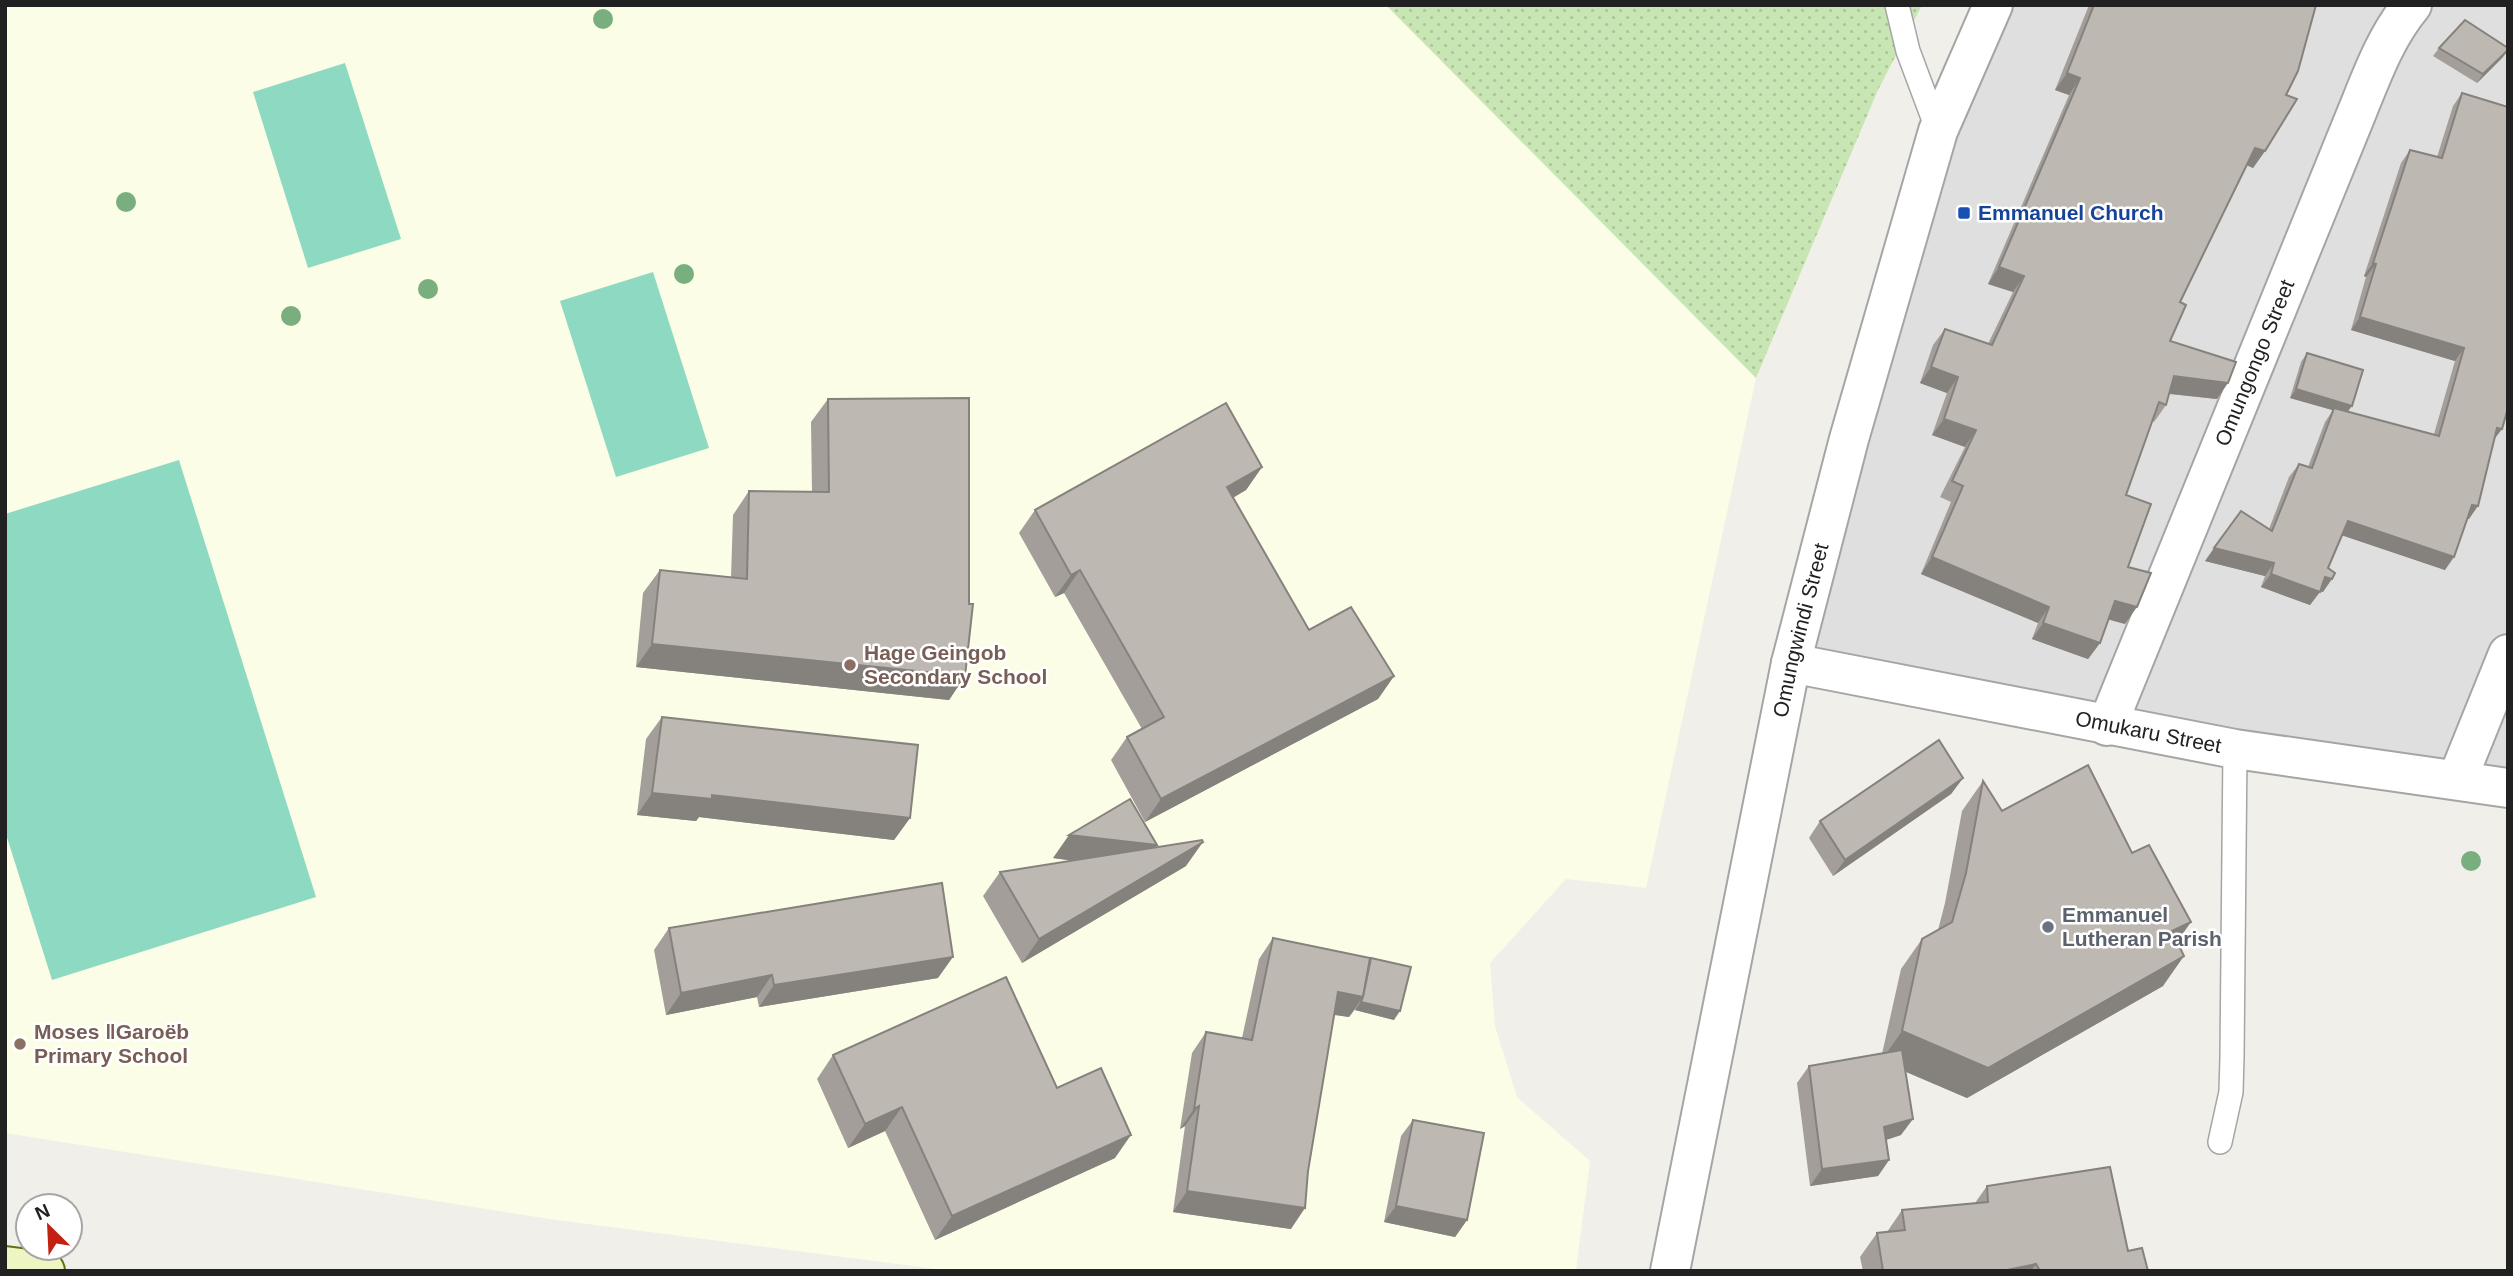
<svg xmlns="http://www.w3.org/2000/svg" width="2513" height="1276" viewBox="0 0 2513 1276" font-family="Helvetica,sans-serif">
<style>
.residential{fill:#dfdfdf}
.education{fill:#fbfde6}
.grass{fill:url(#grass-dots)}
.pitch{fill:#8ed9c2}
.lines{fill:none;stroke-linecap:round;stroke-linejoin:round}
.service-casing{stroke:#a5a5a5;stroke-width:26}
.minor-casing{stroke:#a5a5a5;stroke-width:42}
.secondary-casing{stroke:#5f720f;stroke-width:42}
.service{stroke:#fff;stroke-width:23}
.minor{stroke:#fff;stroke-width:38}
.secondary{stroke:#eef5c3;stroke-width:38}
.tree{fill:#79ae7e}
.wall{fill:#a39e99}
.shaded-wall{fill:#85817d}
.building{fill:#beb8b2;stroke:#85817d;stroke-width:2}
.transit-dot{fill:#1a4fb4;stroke:#fff;stroke-width:2.5}
.education-dot{fill:#8d6e63;stroke:#fff;stroke-width:2.5}
.worship-dot{fill:#6b7280;stroke:#fff;stroke-width:2.5}
.labels{text-anchor:middle;stroke-width:5;stroke-linejoin:round;paint-order:stroke}
.transit-label{font-size:21px;font-weight:bold;fill:#164399;stroke:#fff;text-anchor:start}
.street-label{font-size:21px;fill:#212121;stroke:#fff}
.education-label{font-size:21px;font-weight:bold;fill:#785e54;stroke:#fff;text-anchor:start}
.worship-label{font-size:21px;font-weight:bold;fill:#5b616d;stroke:#fff;text-anchor:start}
</style>
<defs>
<pattern id="grass-dots" width="8" height="8" patternUnits="userSpaceOnUse" patternTransform="scale(1.75)"><rect width="8" height="8" fill="#c8e6b4"/><path d="M2 2h.1M6 6h.1" fill="none" stroke="#acc59a" stroke-width="1.8" stroke-linecap="round"/></pattern>
</defs>
<rect width="100%" height="100%" fill="#f1efe9"/>
<path class="residential" d="M1993,5H2508V788L1791,663Z"/>
<path class="education" d="M5,5H1386L1756,378L1646,888L1566,879L1490,963L1495,1026L1517,1097L1590,1161L1576,1271H951L556,1220L5,1133Z"/>
<path class="grass" d="M1386,5H1922L1878,90L1756,378Z"/>
<g class="pitch">
<path d="M345,63L401,239L308,268L253,92Z"/>
<path d="M653,272L709,448L616,477L560,301Z"/>
<path d="M179,460L316,897L52,980L5,831V514Z"/>
</g>
<g class="lines">
<g class="service-casing">
<g id="service">
<path d="M1897,5L1908,51L1938,131"/>
<path d="M2220,1142L2231,1092L2232,1057L2235,749"/>
</g>
</g>
<g class="minor-casing">
<g id="minor">
<path id="s1" d="M1791,663L2235,749L2508,788"/>
<path id="s2" d="M2107,726L2357,112C2372,75 2386,36 2412,5"/>
<path d="M2457,780L2508,654"/>
<path id="s3" d="M1670,1271L1791,663L1849,439L1938,131L1993,5"/>
</g>
</g>
<g class="secondary-casing">
<path id="secondary" d="M5,1266L45,1271"/>
</g>
<use href="#service" class="service"/>
<use href="#minor" class="minor"/>
<use href="#secondary" class="secondary"/>
</g>
<g class="tree">
<circle cx="603" cy="19" r="10"/>
<circle cx="126" cy="202" r="10"/>
<circle cx="684" cy="274" r="10"/>
<circle cx="428" cy="289" r="10"/>
<circle cx="291" cy="316" r="10"/>
<circle cx="2471" cy="861" r="10"/>
</g>
<g class="wall">
<path d="M2089,5H2316L2286,95L2265,151L2253,168L2247,165L2180,302L2170,341L2217,399L2169,394L2166,405L2154,422L2152,421L2126,495L2128,567L2125,624L2108,619L2100,643L2088,659L2032,639L2038,623L1921,574L1951,502L1940,497L1965,447L1932,435L1947,393L1920,383L1933,345L1945,329L1988,344L2013,292L1988,284L2069,95L2055,90Z"/>
<path d="M2439,48L2503,57L2477,83L2433,56Z"/>
<path d="M2462,93L2502,429L2494,439L2469,519H2467L2445,570L2342,535L2328,568L2323,592L2320,591L2310,605L2261,587L2265,576L2205,561L2269,529L2289,477L2299,464L2308,467L2325,422L2333,410L2290,398L2301,362L2307,353L2348,412L2434,434L2455,361L2351,330L2366,277L2364,276L2401,163L2410,150L2437,157L2453,106Z"/>
<path d="M828,399L965,676L949,700L636,667L643,593L660,570L731,577L733,515L749,491L812,492L811,422Z"/>
<path d="M1262,467L1246,490L1233,498L1309,630L1394,676L1378,699L1145,822L1111,760L1127,737L1142,729L1064,593L1055,597L1019,533L1035,510Z"/>
<path d="M662,717L910,818L894,840L699,817L696,821L637,815L646,739Z"/>
<path d="M1963,778L1951,794L1833,876L1809,838L1820,821Z"/>
<path d="M1983,781L2002,811L2132,853L2177,942L2163,986L1967,1098L1906,1072L1901,1135L1886,1140L1889,1160L1878,1176L1810,1186L1797,1083L1809,1066L1882,1054L1901,969L1922,939L1938,930L1945,903L1962,811Z"/>
<path d="M1157,845L1155,848L1186,866L1022,963L983,896L1000,872L1073,861L1053,858Z"/>
<path d="M669,928L938,978L759,1007L757,997L666,1015L654,950Z"/>
<path d="M1273,938L1394,1020L1355,1010L1356,1008L1349,1017L1334,1015L1291,1229L1173,1212L1185,1126L1180,1129L1192,1053L1206,1032L1242,1038L1259,959Z"/>
<path d="M833,1055L1057,1088L1115,1158L935,1240L885,1131L848,1148L817,1079Z"/>
<path d="M1413,1120L1467,1220L1455,1237L1384,1222L1401,1136Z"/>
<path d="M1987,1186L2128,1251L2148,1271H1863L1860,1257L1877,1233L1887,1232L1902,1210L1975,1203Z"/>
</g>
<g class="shaded-wall">
<path d="M2508,50L2503,57L2477,83L2483,74Z"/>
<path d="M2067,73L2080,78L2069,95L2055,90Z"/>
<path d="M2255,148L2265,151L2253,168L2244,164Z"/>
<path d="M2373,263L2376,264L2366,277L2364,276Z"/>
<path d="M1999,267L2024,276L2013,292L1988,284Z"/>
<path d="M2360,317L2464,348L2455,361L2351,330Z"/>
<path d="M1931,367L1958,377L1947,393L1920,383Z"/>
<path d="M2174,376L2228,383L2217,399L2163,393Z"/>
<path d="M2296,389L2352,406L2346,414L2290,398Z"/>
<path d="M1944,419L1976,430L1965,447L1932,435Z"/>
<path d="M2497,428L2502,429L2492,442Z"/>
<path d="M1262,467L1246,490L1211,510L1227,487Z"/>
<path d="M2472,505L2478,506L2469,519L2463,518Z"/>
<path d="M2348,521L2454,557L2445,570L2338,534Z"/>
<path d="M2214,548L2274,563L2265,576L2205,561Z"/>
<path d="M1932,557L2049,607L2038,623L1921,574Z"/>
<path d="M1080,570L1064,593L1055,597L1071,575Z"/>
<path d="M2271,574L2320,592L2310,605L2261,587Z"/>
<path d="M2325,577L2332,579L2323,592L2316,590Z"/>
<path d="M2115,601L2137,607L2125,624L2103,618Z"/>
<path d="M2043,623L2100,643L2088,659L2032,639Z"/>
<path d="M652,644L965,676L949,700L636,667Z"/>
<path d="M1394,676L1378,699L1145,822L1161,799Z"/>
<path d="M1963,778L1951,794L1833,876L1845,860Z"/>
<path d="M652,793L712,795L910,818L894,840L699,817L696,821L637,815Z"/>
<path d="M1069,835L1157,845L1140,869L1053,858Z"/>
<path d="M1203,842L1186,866L1022,963L1039,939Z"/>
<path d="M2191,922L2170,952L2172,931Z"/>
<path d="M2184,956L2163,986L1967,1098L1881,1061L1902,1031Z"/>
<path d="M953,957L938,978L759,1007L774,985Z"/>
<path d="M772,975L757,997L666,1015L681,993Z"/>
<path d="M1338,992L1363,997L1349,1017L1324,1013Z"/>
<path d="M1361,1002L1400,1011L1394,1020L1355,1010Z"/>
<path d="M1199,1106L1185,1126L1180,1129L1194,1109Z"/>
<path d="M902,1107L885,1131L848,1148L865,1124Z"/>
<path d="M1913,1119L1901,1135L1873,1144L1884,1127Z"/>
<path d="M1131,1135L1115,1158L935,1240L952,1216Z"/>
<path d="M1889,1160L1878,1176L1810,1186L1822,1169Z"/>
<path d="M1187,1191L1305,1208L1291,1229L1173,1212Z"/>
<path d="M1396,1206L1467,1220L1455,1237L1384,1222Z"/>
<path d="M2036,1264L2031,1271H2002Z"/>
</g>
<g class="building">
<path d="M2094,5H2316L2298,71L2286,95L2297,99L2265,151L2255,148L2180,302L2186,305L2170,341L2236,362L2228,383L2174,376L2166,405L2159,402L2126,495L2151,504L2128,567L2151,573L2137,607L2115,601L2100,643L2043,623L2049,607L1932,557L1963,486L1952,481L1976,430L1944,419L1958,377L1931,367L1945,329L1992,345L2024,276L1999,267L2080,78L2067,73Z"/>
<path d="M2465,20L2508,48V50L2483,74L2439,48Z"/>
<path d="M2462,93L2508,107V408L2502,429L2497,428L2478,506L2472,505L2454,557L2348,521L2328,568L2335,573L2332,579L2325,577L2320,592L2271,574L2274,563L2214,548L2241,511L2272,531L2299,464L2312,468L2334,408L2439,436L2464,348L2360,317L2376,264L2373,263L2410,150L2442,158Z"/>
<path d="M2307,353L2363,370L2352,406L2296,389Z"/>
<path d="M969,398V604H973L965,676L652,644L660,570L747,579L749,491L829,492L828,399Z"/>
<path d="M1226,403L1262,467L1227,487L1309,630L1351,607L1394,676L1161,799L1127,737L1164,717L1080,570L1071,575L1035,510Z"/>
<path d="M662,717L918,745L910,818L712,795V799L652,793Z"/>
<path d="M1939,740L1963,778L1845,860L1820,821Z"/>
<path d="M2088,765L2132,853L2149,845L2191,922L2172,931L2184,956L1988,1068L1902,1031L1922,939L1952,922L1966,873L1983,781L2002,811Z"/>
<path d="M1130,799L1157,845L1069,835Z"/>
<path d="M1202,840L1203,842L1039,939L1000,872Z"/>
<path d="M942,883L953,957L774,985L772,975L681,993L669,928Z"/>
<path d="M1273,938L1370,958L1363,997L1338,992L1308,1171L1305,1208L1187,1191L1199,1106L1194,1109L1206,1032L1252,1040Z"/>
<path d="M1371,958L1411,967L1400,1011L1361,1002L1363,997Z"/>
<path d="M1006,977L1057,1088L1101,1068L1131,1135L952,1216L902,1107L865,1124L833,1055Z"/>
<path d="M1902,1050L1913,1119L1884,1127L1889,1160L1822,1169L1809,1066Z"/>
<path d="M1413,1120L1484,1133L1467,1220L1396,1206Z"/>
<path d="M2110,1167L2128,1251L2142,1248L2148,1271H2040L2036,1264L2002,1271H1883L1877,1233L1905,1230L1902,1210L1988,1202L1987,1186Z"/>
</g>
<rect class="transit-dot" x="1957" y="206" width="14" height="14" rx="3.5"/>
<g class="education-dot">
<circle cx="850" cy="665" r="7"/>
<circle cx="20" cy="1044" r="7"/>
</g>
<circle class="worship-dot" cx="2048" cy="927" r="7"/>
<g class="labels">
<g class="transit-label">
<text x="1978" y="220">Emmanuel Church</text>
</g>
<g class="street-label">
<text dy="7" stroke="none"><textPath href="#s2" startOffset="392">Omungongo Street</textPath></text>
<text dy="7" stroke="none"><textPath href="#s3" startOffset="654">Omungwindi Street</textPath></text>
<text dy="7" stroke="none"><textPath href="#s1" startOffset="364">Omukaru Street</textPath></text>
</g>
<g class="education-label">
<text x="864" y="660">Hage Geingob<tspan x="864" dy="24">Secondary School</tspan></text>
<text x="34" y="1039">Moses ǁGaroëb<tspan x="34" dy="24">Primary School</tspan></text>
</g>
<g class="worship-label">
<text x="2062" y="922">Emmanuel<tspan x="2062" dy="24">Lutheran Parish</tspan></text>
</g>
</g>
<rect width="2513" height="1276" fill="none" stroke="#212121" stroke-width="14"/>
<g transform="translate(49 1227) rotate(336)"><circle r="33" fill="#ffffff" stroke="#a6a6a6" stroke-width="2"/>
<path d="M0-5L12 26L0 18L-12 26Z" fill="#c22111"/>
<text y="-10" font-size="19" font-weight="bold" text-anchor="middle" fill="#212121">N</text>
</g>
</svg>
